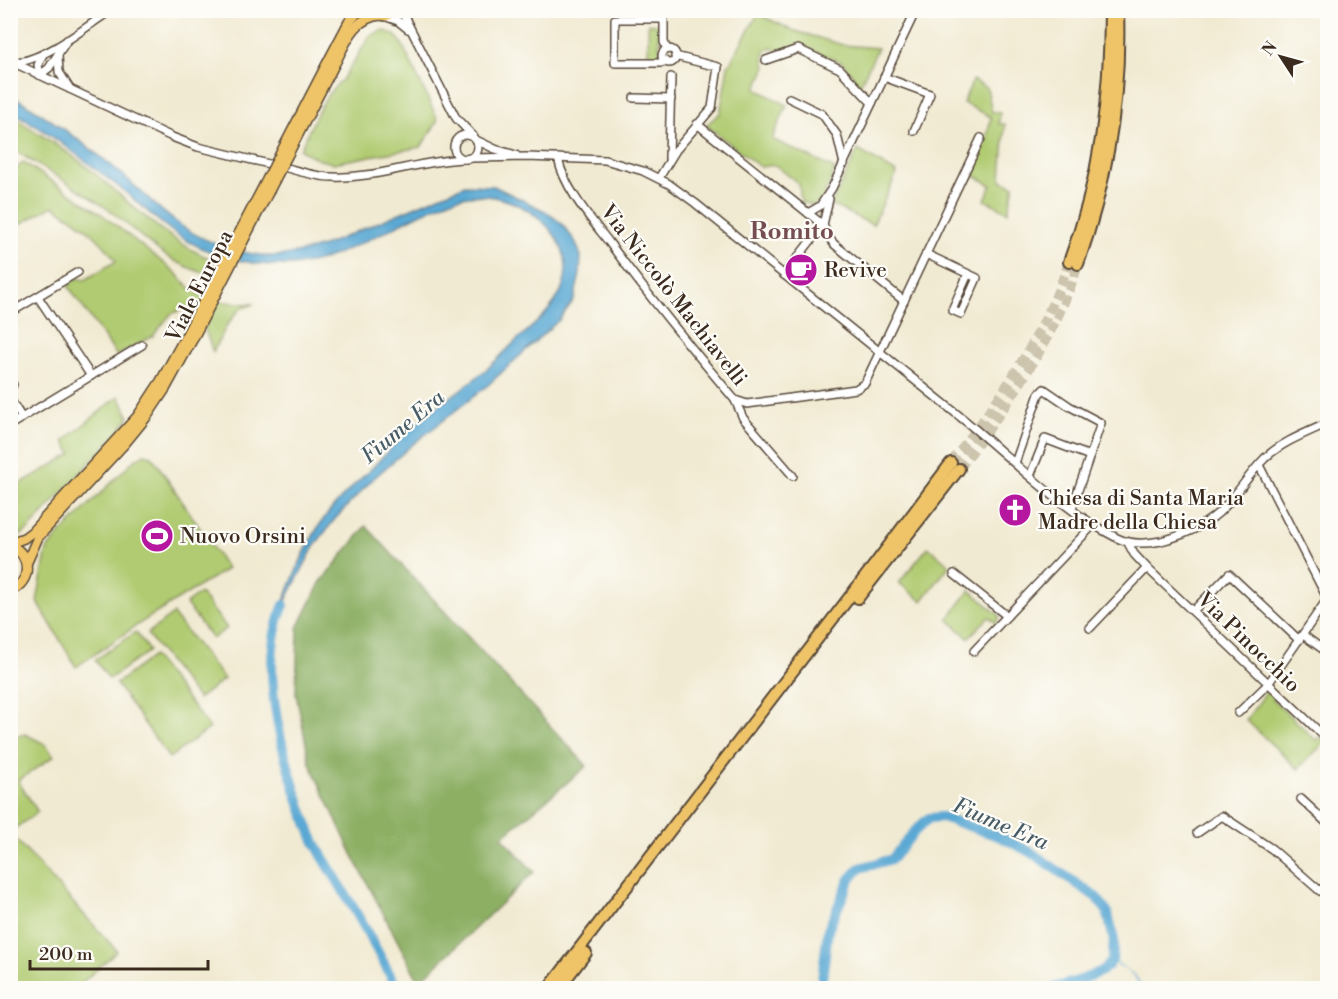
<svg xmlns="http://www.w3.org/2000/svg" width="1338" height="999" viewBox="0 0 1338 999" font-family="'Libre Bodoni',serif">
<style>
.green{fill:#b0cb71;stroke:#767a48;stroke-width:1.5}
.forest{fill:#8caf63;stroke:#646c40;stroke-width:1.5}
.water{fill:#5aa8d3;stroke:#4a6978;stroke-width:1.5}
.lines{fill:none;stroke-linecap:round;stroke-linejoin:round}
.stream{stroke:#5aa8d3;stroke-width:1.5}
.river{stroke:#5aa8d3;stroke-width:10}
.highway-tunnel{stroke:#cdc4ae;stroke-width:10;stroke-dasharray:10 5;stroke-linecap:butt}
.minor-casing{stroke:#564739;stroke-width:10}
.major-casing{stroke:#564739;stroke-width:12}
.highway-casing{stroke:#564739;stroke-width:14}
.minor{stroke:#fff;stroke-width:7}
.major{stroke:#efc469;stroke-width:9}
.highway{stroke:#efc469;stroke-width:10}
.major-bridge-casing{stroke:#564739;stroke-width:12;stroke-linecap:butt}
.major-bridge{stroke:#efc469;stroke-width:9}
.labels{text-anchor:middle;stroke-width:4.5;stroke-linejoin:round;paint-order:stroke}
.poi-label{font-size:21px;fill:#3b2a1e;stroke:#fdfcf7;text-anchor:start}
.street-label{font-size:21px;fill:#3b2a1e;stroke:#fdfcf7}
.water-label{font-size:22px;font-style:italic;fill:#475c66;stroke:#fdfcf7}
.quarter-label{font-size:24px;font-weight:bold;fill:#764e52;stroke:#fdfcf7}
</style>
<rect width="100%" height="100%" fill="#fdfcf7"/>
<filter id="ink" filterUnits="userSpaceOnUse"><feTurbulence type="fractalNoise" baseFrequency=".0167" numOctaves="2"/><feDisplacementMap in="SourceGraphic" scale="12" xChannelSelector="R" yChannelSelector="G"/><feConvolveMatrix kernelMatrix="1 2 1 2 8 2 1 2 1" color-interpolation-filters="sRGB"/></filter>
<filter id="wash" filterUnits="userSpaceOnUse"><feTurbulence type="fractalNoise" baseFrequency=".008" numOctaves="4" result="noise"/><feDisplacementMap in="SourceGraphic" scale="24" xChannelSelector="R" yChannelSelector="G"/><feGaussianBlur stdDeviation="1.35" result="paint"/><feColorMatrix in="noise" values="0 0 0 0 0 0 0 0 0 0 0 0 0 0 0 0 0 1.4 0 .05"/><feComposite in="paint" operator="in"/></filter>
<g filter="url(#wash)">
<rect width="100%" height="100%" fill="#f1ead2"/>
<g class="green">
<path d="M758,14L792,30L843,45L878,48L860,85L843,63L799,44L778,52L772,47L766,50L764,57L766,67L756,89L787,105L772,139L835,169L822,200L814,206L801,202L799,184L775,165L760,167L706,125L720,113L728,66Z"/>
<path d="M648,23L659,25L660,59L658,60H648Z"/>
<path d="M383,30L395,35L401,42L437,118V122L421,147L333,163L320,160L300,150C311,127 322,96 342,80L370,36Z"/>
<path d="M973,80L987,88L992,112L1000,113L999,124H1005L1001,180L1014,186L1008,212L985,200L991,185L970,173L985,145L991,117L963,103Z"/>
<path d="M11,116C37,132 63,148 87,167C127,199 167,243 216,261L210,275C162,262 146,238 109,210C78,187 43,169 11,148Z"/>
<path d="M858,150L897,173L873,225L831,205Z"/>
<path d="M23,162L99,212L175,272C196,300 220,303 254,304L240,309L227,325L213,352L200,316L184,309L171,314L153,336L117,356L68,286L78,278L85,280L116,261C99,236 78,221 53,206L11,229V174Z"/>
<path d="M119,396L129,417L119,431L29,529L21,535L11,539V489L72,454L64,441Z"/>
<path d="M144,454L152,456L227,569L145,620L76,667L37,601L46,554L48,548L61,533L132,462Z"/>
<path d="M928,547L950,565L922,601L899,583Z"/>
<path d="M970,590L1000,616L996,623L989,617L968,638L948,619Z"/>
<path d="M200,593L227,628L212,639L186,604Z"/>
<path d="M173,614L224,679L198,699L147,634Z"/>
<path d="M136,632L149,651L109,679L95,660Z"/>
<path d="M153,656L210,728L169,758L116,684Z"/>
<path d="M1268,690L1274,694L1273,700L1317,741L1319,736L1325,742L1298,769L1246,720Z"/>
<path d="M25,734L45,744L54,756L18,781L38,812L11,831V738Z"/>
<path d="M11,834L117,951L76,988H11Z"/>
</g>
<path class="forest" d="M366,526L587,766L502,837L534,872L419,982L352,854L310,764L296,694L298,628L320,583Z"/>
<path class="water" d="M11,95C51,118 87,145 123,175C139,189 154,205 171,218C197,240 235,253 268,256C286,257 305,251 323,246L465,185L494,186L545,211L561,223L575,241L581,256L580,274L574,300L559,320L487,386L412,445L373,479L335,519L315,545L278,616C290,586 301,556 317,529C331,506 353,486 372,468C385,454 399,439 413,426C437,405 465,388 489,367C499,358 508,348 518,339C532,327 546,315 556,300C592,245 522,189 469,196C451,198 434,208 418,215C386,231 353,249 319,261C267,273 206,259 164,225C148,213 134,199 119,187C84,160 49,132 11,111Z"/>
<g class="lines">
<g class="stream">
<path d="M787,10V14"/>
<path d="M1112,960L1135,976L1142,988"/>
</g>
<g class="river">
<path d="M284,605C254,669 287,774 312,836C320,855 334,874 344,892C363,923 380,956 397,988"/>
<path d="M821,988L828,930L850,879L860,868L892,859L915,831L929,818L942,817L1001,837L1032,853L1096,897L1107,911L1114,940L1112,960L1108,966L1102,971L1081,980L1053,988"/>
</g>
</g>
</g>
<g filter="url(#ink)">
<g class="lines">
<g class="highway-tunnel">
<path d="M951,463C999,401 1044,336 1069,262"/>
<path d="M959,469C1006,406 1055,340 1078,264"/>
</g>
<g class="minor-casing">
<g id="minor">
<path d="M401,10L456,118L473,136"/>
<path d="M664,10V42L667,50"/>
<path d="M384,16L398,21L408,29"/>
<path d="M663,19H615V63H661L665,61"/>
<circle cx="669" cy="56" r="7"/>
<path d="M58,55L59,72L70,89"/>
<path d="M766,60L798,49L840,69L872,103"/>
<path d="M10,61L172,137L198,147L269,164"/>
<path d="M14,62C43,62 86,27 111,10"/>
<path d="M40,75L49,68L67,40"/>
<path d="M40,75L38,65L43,54"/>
<path d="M884,77L930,94L914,131"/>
<path d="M634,98L671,99"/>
<path d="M789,98L822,114L837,135L844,164"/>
<path d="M697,124L823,225L828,236L834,244L904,301"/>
<circle cx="466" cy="147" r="12"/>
<path d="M476,140L495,149L516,155"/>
<path d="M469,158L527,157L605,160L643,171L669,184L695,203C784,275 874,347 963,419C1012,459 1060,509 1117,538C1131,545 1146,544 1161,541C1190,534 1216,520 1233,497C1244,484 1253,470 1265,458C1282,442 1306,433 1328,423"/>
<path d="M558,158C563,186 590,218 608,241C648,295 691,348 735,400L747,404L856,389L865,383L981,138"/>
<path d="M669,158L671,77"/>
<path d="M287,168C302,172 317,177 332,177C377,179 420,160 465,159"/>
<path d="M659,178L676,150L712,108L718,67L675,56"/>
<path d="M808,213L820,206L832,188L916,10"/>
<path d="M926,254L977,278L961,314L952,310L968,274"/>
<path d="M784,275L823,225L829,199"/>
<path d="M38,297L91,376"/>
<path d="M10,313L78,272"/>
<path d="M10,379L13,385L10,389"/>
<path d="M10,399L22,418"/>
<path d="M735,400L743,418L793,476"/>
<path d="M10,425L142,345"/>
<path d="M1015,463L1039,394L1044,389L1069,406L1101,423L1072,508"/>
<path d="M1259,465L1327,598"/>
<path d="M1030,476L1045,439L1090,456"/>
<path d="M1127,541L1134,554L1147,568L1328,740"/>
<path d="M954,574L1007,616"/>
<path d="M1193,611L1229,574L1299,640"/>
<path d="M1090,628L1147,568"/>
<path d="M1303,635L1328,653"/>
<path d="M974,651L1094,524"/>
<path d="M1326,671L1328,669"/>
<path d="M1238,713L1268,684L1328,598"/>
<path d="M1301,799L1328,824"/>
<path d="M1197,833L1222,816L1272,849L1320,891L1328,885"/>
</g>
</g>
<g class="major-casing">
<g id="major">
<path d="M376,14L386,16L396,10"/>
<path d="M329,60L349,22L359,10"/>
<path d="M335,63C346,42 354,17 381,15"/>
<path d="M10,543L24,538L32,532L138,416L161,381L186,336"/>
<path d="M10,545C32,555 32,582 10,591"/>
<path d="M27,562L38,537L125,443L147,416L165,389L192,340"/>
</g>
</g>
<g class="highway-casing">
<g id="highway">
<path d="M1069,262C1100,180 1110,97 1110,10"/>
<path d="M1078,264C1107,183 1121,96 1118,10"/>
<path d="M858,598L959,469"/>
<path d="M549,988L875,564L951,463"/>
<path d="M559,988L586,953"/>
</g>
</g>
<use href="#minor" class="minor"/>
<use href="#major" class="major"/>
<use href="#highway" class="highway"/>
<g class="major-bridge-casing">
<g id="major-bridge">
<path d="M186,336L329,60"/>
<path d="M192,340L335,63"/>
</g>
</g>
<use href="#major-bridge" class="major-bridge"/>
</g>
</g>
<defs>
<g id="cafe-disc" transform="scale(1.725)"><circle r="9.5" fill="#b5179e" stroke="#fdfcf7"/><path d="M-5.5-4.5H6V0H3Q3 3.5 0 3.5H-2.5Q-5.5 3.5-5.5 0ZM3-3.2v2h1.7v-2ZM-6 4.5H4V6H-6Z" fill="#fff"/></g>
<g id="church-disc" transform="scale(1.725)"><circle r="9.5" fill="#b5179e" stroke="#fdfcf7"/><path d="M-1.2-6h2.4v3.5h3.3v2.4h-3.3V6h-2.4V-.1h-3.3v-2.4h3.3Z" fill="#fff"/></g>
<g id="stadium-disc" transform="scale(1.725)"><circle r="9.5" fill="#b5179e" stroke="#fdfcf7"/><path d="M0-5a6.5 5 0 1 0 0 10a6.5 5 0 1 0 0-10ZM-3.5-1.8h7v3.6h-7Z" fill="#fff"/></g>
</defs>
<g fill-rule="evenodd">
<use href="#cafe-disc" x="801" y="270"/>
<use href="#church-disc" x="1015" y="510"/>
<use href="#stadium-disc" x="157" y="536"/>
</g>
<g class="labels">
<g class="poi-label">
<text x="824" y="277">Revive</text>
<text x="1038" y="505">Chiesa di Santa Maria<tspan x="1038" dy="24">Madre della Chiesa</tspan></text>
<text x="180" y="543">Nuovo Orsini</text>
</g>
<g class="street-label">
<text transform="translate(199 286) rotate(-63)" y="7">Viale Europa</text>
<text transform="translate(674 295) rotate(52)" y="7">Via Niccolò Machiavelli</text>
<text transform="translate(1249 642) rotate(44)" y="7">Via Pinocchio</text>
</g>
<g class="water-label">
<text transform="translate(402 426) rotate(-40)" y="8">Fiume Era</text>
<text transform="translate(1001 823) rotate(23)" y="8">Fiume Era</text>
</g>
<g class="quarter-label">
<text x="792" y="239">Romito</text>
</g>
</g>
<rect width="1338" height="999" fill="none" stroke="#fdfcf7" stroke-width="36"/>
<g transform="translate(1281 57) rotate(306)" stroke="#fdfcf7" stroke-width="4.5" paint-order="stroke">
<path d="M0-4.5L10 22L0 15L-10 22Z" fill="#3b2a1e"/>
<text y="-9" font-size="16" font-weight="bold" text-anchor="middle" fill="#3b2a1e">N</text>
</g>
<path d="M30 960v9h178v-9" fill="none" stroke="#3b2a1e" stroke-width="3"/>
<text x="39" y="960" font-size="18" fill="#3b2a1e" stroke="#fdfcf7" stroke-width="4.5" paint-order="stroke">200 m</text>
</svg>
